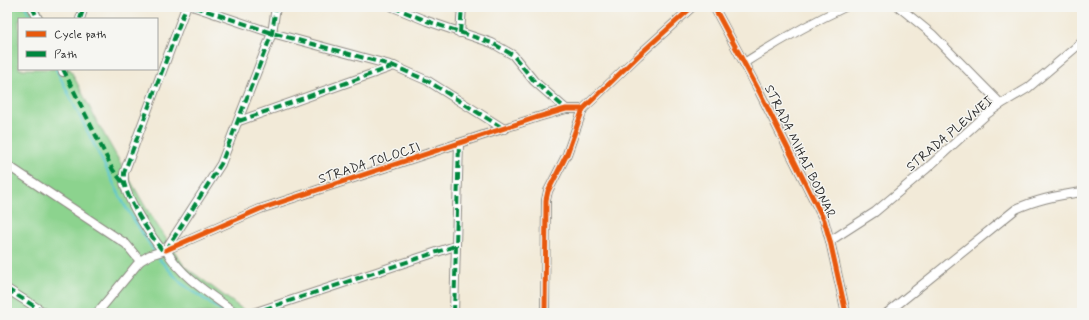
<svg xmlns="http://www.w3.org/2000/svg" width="1089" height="320" viewBox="0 0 1089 320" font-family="Mynerve,sans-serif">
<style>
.green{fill:#8cd38e;stroke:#5c7f5c}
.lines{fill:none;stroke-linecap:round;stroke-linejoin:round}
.stream{stroke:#59c6ce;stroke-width:2.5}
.minor-casing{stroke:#8e8a82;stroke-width:10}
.minor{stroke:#fff;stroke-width:8}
.quiet{stroke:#00873e;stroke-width:4;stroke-dasharray:8 4;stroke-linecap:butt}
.cycleway-casing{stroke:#f6f6f2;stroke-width:8}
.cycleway{stroke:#e8590c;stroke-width:5}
.labels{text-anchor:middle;stroke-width:3;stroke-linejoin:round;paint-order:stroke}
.street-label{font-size:13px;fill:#2b2b2b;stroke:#f6f6f2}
</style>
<rect width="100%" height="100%" fill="#f6f6f2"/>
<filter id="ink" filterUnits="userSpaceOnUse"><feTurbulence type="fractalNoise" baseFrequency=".025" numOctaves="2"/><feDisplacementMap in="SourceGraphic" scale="8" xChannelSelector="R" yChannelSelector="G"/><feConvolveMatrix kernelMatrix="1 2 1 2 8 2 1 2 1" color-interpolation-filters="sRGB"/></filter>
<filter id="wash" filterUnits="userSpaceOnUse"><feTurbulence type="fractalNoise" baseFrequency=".012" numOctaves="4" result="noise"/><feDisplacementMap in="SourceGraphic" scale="16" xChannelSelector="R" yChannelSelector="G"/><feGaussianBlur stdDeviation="0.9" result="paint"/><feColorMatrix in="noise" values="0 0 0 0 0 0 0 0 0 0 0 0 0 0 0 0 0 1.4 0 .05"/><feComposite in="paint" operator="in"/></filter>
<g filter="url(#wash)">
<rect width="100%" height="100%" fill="#f2ead8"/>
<path class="green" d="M7,7H39L45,19H19V69H70L96,120L146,208L184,266L238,306L249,313H7Z"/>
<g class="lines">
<g class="stream">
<path d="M26,7L32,19"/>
<path d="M56,69L125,206L160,260L181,283L224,313"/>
</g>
</g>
</g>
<g filter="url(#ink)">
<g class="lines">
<g class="minor-casing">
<g id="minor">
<path d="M32,7L38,19"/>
<path d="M195,7L272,33L394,66L428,81L504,129"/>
<path d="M393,7L427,21L492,43L513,55L534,81L566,109"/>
<path d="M714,7L759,91L824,220L830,241L846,313"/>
<path d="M899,7L932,34L1001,104"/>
<path d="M80,19L84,7"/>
<path d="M460,33L462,7"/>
<path d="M744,63C777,42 810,23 845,7"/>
<path d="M62,69L63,72"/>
<path d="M239,121L394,66"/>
<path d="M7,165L126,244L140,261L97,313"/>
<path d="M830,241L875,212L925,170L987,114L1001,104L1028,88L1082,42"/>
<path d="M166,249L221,164L272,33L276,7"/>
<path d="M162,250C150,235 130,204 125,186C123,182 124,177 124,173L186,7"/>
<path d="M166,250L260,209L538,117L566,109H583"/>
<path d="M140,261L150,255L166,250C182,278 210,294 236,313"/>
<path d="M7,289L45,313"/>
<path d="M253,313L455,246"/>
<path d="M454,313L459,143"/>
<path d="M545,313L546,200L548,191L567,154L583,109L638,56L692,7"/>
<path d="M887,313L1016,209C1037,199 1059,195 1082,192"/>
</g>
</g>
<use href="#minor" class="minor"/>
<g class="quiet">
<path d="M32,7L38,19"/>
<path d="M195,7L272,33L394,66L428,81L504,129"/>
<path d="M393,7L427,21L492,43L513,55L534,81L566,109"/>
<path d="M80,19L84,7"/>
<path d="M460,33L462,7"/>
<path d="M63,69L113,170L124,184"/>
<path d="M239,121L394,66"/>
<path d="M162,250C150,235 130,204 125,186C123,182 124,177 124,173L186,7"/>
<path d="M166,250L221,164L272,33L276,7"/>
<path d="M7,289L45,313"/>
<path d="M253,313L455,246"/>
<path d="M454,313L459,143"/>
</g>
<g class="cycleway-casing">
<g id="cycleway">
<path d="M714,7L759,91L824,220L830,241L846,313"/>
<path d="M166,250L260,209L538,117L566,109H583"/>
<path d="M545,313L546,200L548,191L567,154L583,109L638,56L692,7"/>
</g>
</g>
<use href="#cycleway" class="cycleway"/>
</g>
</g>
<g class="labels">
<g class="street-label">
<text transform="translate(949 133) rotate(-40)" y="5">STRADA PLEVNEI</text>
<text transform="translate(801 151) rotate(64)" y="5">STRADA MIHAI BODNAR</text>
<text transform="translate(369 162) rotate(-18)" y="5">STRADA TOLOCII</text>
</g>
</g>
<rect width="1089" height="320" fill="none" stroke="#f6f6f2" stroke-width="24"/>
<rect x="18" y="18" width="140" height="52" fill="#f6f6f2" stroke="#a5a5a2"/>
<rect x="26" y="31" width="20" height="6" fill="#e8590c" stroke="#a5a5a2"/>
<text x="54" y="38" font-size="12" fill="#2b2b2b">Cycle path</text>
<rect x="26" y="51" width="20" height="6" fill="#00873e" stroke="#a5a5a2"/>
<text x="54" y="58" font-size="12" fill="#2b2b2b">Path</text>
</svg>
